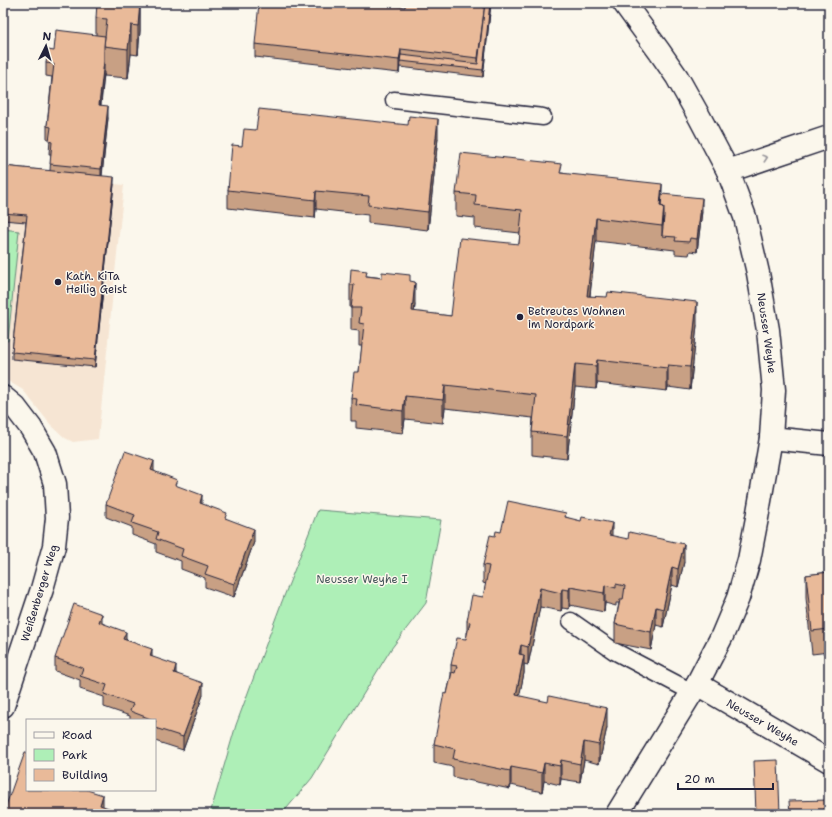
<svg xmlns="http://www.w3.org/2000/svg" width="832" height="817" viewBox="0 0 832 817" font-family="'Shantell Sans',sans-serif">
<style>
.built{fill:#f6e5d3}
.green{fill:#aeefb7;stroke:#688879}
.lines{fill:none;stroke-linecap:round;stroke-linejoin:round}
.lane-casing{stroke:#22223b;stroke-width:19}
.street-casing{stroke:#22223b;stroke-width:25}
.lane{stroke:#fbf7ec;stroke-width:16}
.street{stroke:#fbf7ec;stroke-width:22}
.wall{fill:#c8a084;stroke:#22223b}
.shaded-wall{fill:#a3826b;stroke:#22223b}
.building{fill:#e9ba99;stroke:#22223b}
.oneway{stroke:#99979c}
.poi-dot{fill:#22223b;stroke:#fbf7ec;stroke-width:1.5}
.labels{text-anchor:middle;stroke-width:3;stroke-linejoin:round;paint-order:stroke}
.poi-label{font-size:11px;fill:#22223b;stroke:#fbf7ec;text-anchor:start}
.street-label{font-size:11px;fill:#22223b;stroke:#fbf7ec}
.park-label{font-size:11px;fill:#45555a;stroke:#fbf7ec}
</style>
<rect width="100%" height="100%" fill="#fbf7ec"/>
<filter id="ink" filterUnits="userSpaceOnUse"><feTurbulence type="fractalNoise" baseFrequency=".025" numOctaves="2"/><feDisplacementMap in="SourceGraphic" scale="8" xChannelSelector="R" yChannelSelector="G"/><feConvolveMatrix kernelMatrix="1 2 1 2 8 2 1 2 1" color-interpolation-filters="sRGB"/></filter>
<g filter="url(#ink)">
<path class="built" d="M3,172L124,185L98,439L73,442L65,438L50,424L23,390L3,378Z"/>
<g class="green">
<path d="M3,229L19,231L8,341L3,340Z"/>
<path d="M318,510L441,520L426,603L391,649L312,778L282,814H210L236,725L281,604Z"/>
</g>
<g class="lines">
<g class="lane-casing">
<g id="lane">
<path d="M394,100L543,117"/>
<path d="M571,621L614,651L692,692"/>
</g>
</g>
<g class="street-casing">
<g id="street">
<path d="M728,171L829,137"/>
<path d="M3,397L15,407L31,428L45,452L55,484L57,518L54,546L42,589L3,706"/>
<path d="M771,438L829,444"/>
<path id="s1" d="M697,684L829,761"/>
<path d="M617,814L697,684L722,636L738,598L749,560L757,518L771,438L774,390L768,330L758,273L745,217L728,171L700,118L677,77L659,51L624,3"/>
</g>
</g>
<use href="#lane" class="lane"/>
<use href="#street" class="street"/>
</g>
<g class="wall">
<path d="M140,3V31L138,55L131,54L128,78L104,76V74L101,105L108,118L102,176L114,184L95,367L12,359V352L26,222L3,220V166L50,171L51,154H49L50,139H47V126L52,77L46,76V63L54,51L96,35V18Z"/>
<path d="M406,3H491L483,77L400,67L399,73L255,57V44L405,7Z"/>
<path d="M256,130L438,138L428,230L368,223V215L316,209L315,218L228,208V190L242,146Z"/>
<path d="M562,173L662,194L702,211L697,252L690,251L689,255L675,254V250L596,241L590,296L697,325L690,390L668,387L667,391L597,383L596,389L575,387L567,459L532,455V432L533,418L445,408L443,423L405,419L403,433L356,428V421H351V398L359,372L362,346H359V331L351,330V308H350V285L367,276L410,281L415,305L414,312L451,316L519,244L520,233L475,228V218L456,216V193Z"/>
<path d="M154,471L177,486L202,504L227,519L254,542L234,597L205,587V578L181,569V561L156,552V544L132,535V527L106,517V504Z"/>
<path d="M566,517L612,536L684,562L678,587L672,585L663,627L656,625L651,650L615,643V624L619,603H616V606L605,603L604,612L570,605L569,609L562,608L561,611L540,607L528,665L524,664V673L519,696L607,727L599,764L584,760L580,782L561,779L560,785L544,781L542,792L511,785L510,789L453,777V767L434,763V744L447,694L451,675V665L466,639L467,635V621L483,597L486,584L483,583V565L495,536L501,532Z"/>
<path d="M829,572V652L812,654L806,598V575Z"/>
<path d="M102,623L176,673L203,695L183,750L155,741V720H130V716L104,707V697L80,689V680L55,671V658Z"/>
</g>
<g class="shaded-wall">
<path d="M140,3V31L138,55V26Z"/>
<path d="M485,3H486L478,70V58Z"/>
<path d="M490,3H491L483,77V70Z"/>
<path d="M131,25V54L128,78V49Z"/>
<path d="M401,49V61H400L399,73V60Z"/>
<path d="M104,61V74L99,118V105Z"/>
<path d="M108,106V118L101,182V169Z"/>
<path d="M438,119V138L428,230V212Z"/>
<path d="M114,177V184L95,367V360Z"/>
<path d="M662,184V207L660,206Z"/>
<path d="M316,191V209L315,218V200Z"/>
<path d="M702,198V211L697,252V239Z"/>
<path d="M664,207V230L662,236V226Z"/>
<path d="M596,218V241L587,319V296Z"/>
<path d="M415,282V305L412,334V311Z"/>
<path d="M697,302V325L690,390V367Z"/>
<path d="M597,360V383L596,389V366Z"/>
<path d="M575,364V387L567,459V436Z"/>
<path d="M668,365V387L667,391V368Z"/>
<path d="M445,385V408L443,423V400Z"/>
<path d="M405,396V419L403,433V411Z"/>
<path d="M154,461V473L151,470Z"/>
<path d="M202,495V508L200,503Z"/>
<path d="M612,523V541L609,535Z"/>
<path d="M254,529V542L234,597V584Z"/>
<path d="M684,544V562L678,587V569Z"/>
<path d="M5,559V572L3,578V565Z"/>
<path d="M672,567V585L663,627V609Z"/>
<path d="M605,585V603L604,612V593Z"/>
<path d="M570,587V605L569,609V590Z"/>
<path d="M540,588V607L528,665V647Z"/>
<path d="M562,589V608L561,611V593Z"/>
<path d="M656,607V625L651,650V632Z"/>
<path d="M102,614V627L99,622Z"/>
<path d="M126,632V645L123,639Z"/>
<path d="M521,645V663L519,654Z"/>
<path d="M152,649V662L150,656Z"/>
<path d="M524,655V673L516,713V695Z"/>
<path d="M176,665V678L174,673Z"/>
<path d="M203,683V695L183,750V737Z"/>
<path d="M607,708V727L599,764V745Z"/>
<path d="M584,742V760L580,782V764Z"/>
<path d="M561,760V779L560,785V766Z"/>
<path d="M544,763V781L542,792V773Z"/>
<path d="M511,767V785L510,789V771Z"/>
<path d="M103,795V808L100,805Z"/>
</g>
<g class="building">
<path d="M97,3H140L138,26L131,25L128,49L104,46L107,19L96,18Z"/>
<path d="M259,3H369L405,7L406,3H485L478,58L401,49L399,60L255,44Z"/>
<path d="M485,3H490L483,70L400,61L401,55L478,64Z"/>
<path d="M56,30L105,36L104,46V61L99,105L108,106L101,169L50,164L52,142L49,141L51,127L47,126L54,64L46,63L48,50L54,51Z"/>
<path d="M259,109L408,125L409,116L438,119L428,212L368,205L369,196L316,191L315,200L228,190L232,145L242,146L244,129L256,130Z"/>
<path d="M461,153L562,164L560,173L662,184L660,206L664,207L662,226L596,218L587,296L607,297L608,292L697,302L690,367L668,365L667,368L597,360L596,366L575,364L567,436L532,432L536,395L445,385L443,400L405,396L403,411L356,405L357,399L351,398L354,372H359L364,324L359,323L361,308H351L354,285H350L351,269L367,271L366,276L382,278V272L410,275V281L415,282L412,311L451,316L460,238L519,244L522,210L475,205L476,195L456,193Z"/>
<path d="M3,166L114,177L95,360L12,352L27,215L3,213Z"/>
<path d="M662,194L702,198L697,239L690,238L689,242L675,241L676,237L662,236L664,217V207L661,206Z"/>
<path d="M125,451L154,461L151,470L177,480L175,485L202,495L200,503L227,513L225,518L254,529L234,584L205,574L208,566L181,556L183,549L156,539L158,532L132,523L135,515L106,504Z"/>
<path d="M508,501L566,513L565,517L581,521L582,517L612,523L609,535L628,539L629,532L684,544L678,569L672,567L663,609L656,607L651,632L615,624L620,600H623L625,586L616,584V588L605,585L604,593L570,587L569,590L562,589L561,593L540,588L528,647L521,645L519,654L524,655L516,695L548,702L549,696L607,708L599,745L584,742L580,764L561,760L560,766L544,763L542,773L511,767L510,771L453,759L455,749L434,744L444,693L447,694L452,672L455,673L457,666L451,665L457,638L466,639L470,622L467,621L472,595L483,597L489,566L483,565L490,535L495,536L496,531L501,532Z"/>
<path d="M3,559H5L3,565Z"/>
<path d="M829,572V629L812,631L806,575Z"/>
<path d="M74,604L102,614L99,622L126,632L123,639L152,649L150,656L176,665L174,673L203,683L183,737L155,728V724L156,721L130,711L133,704L104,694L107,685L80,676L83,668L55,658Z"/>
<path d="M25,752H27V790H87L103,795L100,805L126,814H3Z"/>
<path d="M778,760L780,814H756L754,761Z"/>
<path d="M829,800V814H790L789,801Z"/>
</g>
<defs><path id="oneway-chevron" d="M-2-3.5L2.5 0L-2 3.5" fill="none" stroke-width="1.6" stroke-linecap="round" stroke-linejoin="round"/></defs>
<use class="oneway" href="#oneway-chevron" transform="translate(765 158) rotate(-18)"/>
</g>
<g class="poi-dot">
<circle cx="58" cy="282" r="4"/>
<circle cx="520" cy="317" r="4"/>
</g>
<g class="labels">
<g class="poi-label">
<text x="66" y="280">Kath. KiTa<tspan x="66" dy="13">Heilig Geist</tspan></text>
<text x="528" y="315">Betreutes Wohnen<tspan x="528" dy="13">im Nordpark</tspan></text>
</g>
<g class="street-label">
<text transform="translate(767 333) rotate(82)" y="4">Neusser Weyhe</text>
<text transform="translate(39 593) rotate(-73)" y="4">Weißenberger Weg</text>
<text dy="4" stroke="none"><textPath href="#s1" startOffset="76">Neusser Weyhe</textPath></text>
</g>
<g class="park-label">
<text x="362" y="583">Neusser Weyhe I</text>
</g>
</g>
<rect width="832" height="817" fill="none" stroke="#fbf7ec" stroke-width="16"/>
<rect x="8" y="8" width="816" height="801" fill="none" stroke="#22223b" stroke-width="1.5" filter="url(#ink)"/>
<rect x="26" y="719" width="130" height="72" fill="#fbf7ec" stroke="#a4a2a5"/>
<rect x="34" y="732" width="20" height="6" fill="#fbf7ec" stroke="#a4a2a5"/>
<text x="62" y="739" font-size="12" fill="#22223b">Road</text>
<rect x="34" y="749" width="20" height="12" fill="#aeefb7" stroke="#a4a2a5"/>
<text x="62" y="759" font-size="12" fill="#22223b">Park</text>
<rect x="34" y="769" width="20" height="12" fill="#e9ba99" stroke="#a4a2a5"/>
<text x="62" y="779" font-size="12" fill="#22223b">Building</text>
<g transform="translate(46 46) rotate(5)" stroke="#fbf7ec" stroke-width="3" paint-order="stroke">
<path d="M0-3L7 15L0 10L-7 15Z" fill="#22223b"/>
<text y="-6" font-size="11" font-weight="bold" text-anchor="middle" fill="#22223b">N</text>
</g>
<path d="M678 783v6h95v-6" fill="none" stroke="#22223b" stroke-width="2"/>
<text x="684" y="783" font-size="12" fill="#22223b" stroke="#fbf7ec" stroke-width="3" paint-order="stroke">20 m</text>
</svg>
